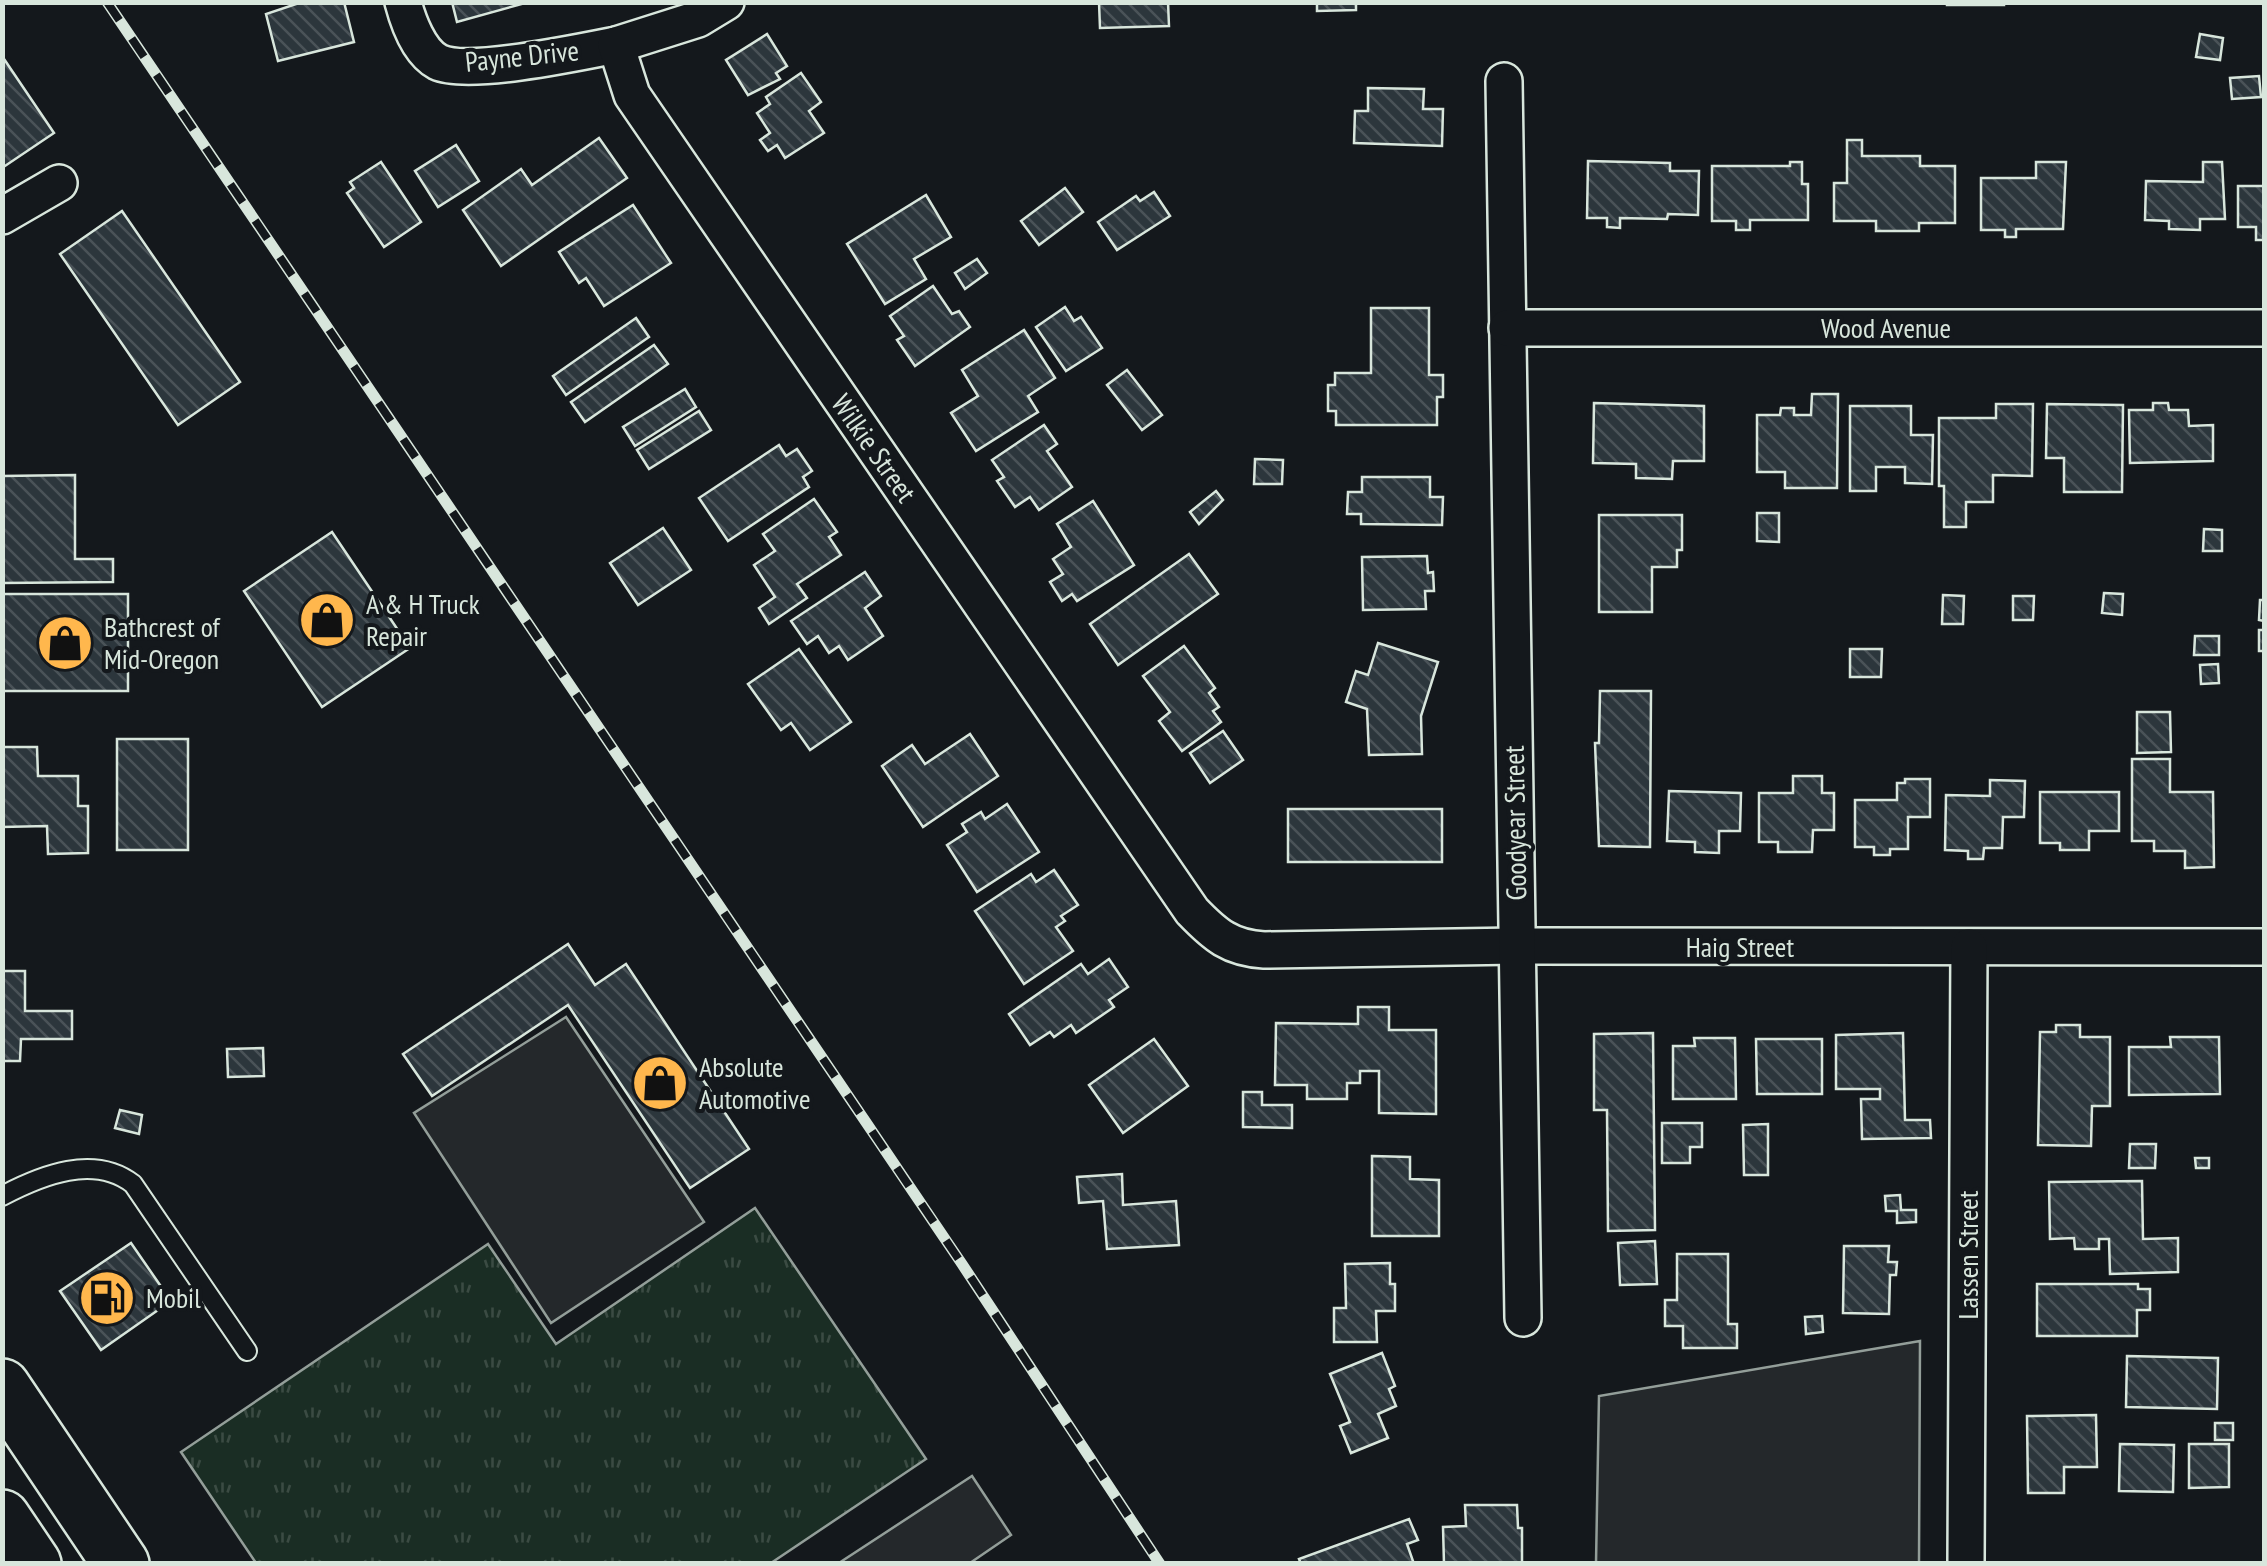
<svg xmlns="http://www.w3.org/2000/svg" width="2267" height="1566" viewBox="0 0 2267 1566" font-family="'PT Sans Narrow',sans-serif">
<style>
.grass{fill:url(#grass-tufts);stroke:#939e99;stroke-width:2.5}
.parking{fill:#24282b;stroke:#939e99;stroke-width:2.5}
.building{fill:url(#building-back-hatch);stroke:#d8e6dc;stroke-width:2.5}
.lines{fill:none;stroke-linecap:round;stroke-linejoin:round}
.lane-casing{stroke:#d8e6dc;stroke-width:22}
.street-casing{stroke:#d8e6dc;stroke-width:40}
.primary-casing{stroke:#d8e6dc;stroke-width:60}
.lane{stroke:#14181c;stroke-width:18}
.street{stroke:#14181c;stroke-width:35}
.primary{stroke:#14181c;stroke-width:55}
.rail-casing{stroke:#d8e6dc;stroke-width:11}
.rail{stroke:#14181c;stroke-width:8;stroke-dasharray:22;stroke-linecap:butt}
.labels{text-anchor:middle;stroke-width:8;stroke-linejoin:round;paint-order:stroke}
.street-label{font-size:28px;fill:#d8e6dc;stroke:#14181c}
.poi-label{font-size:28px;fill:#d8e6dc;stroke:#14181c;text-anchor:start}
</style>
<defs>
<pattern id="grass-tufts" width="24" height="20" patternUnits="userSpaceOnUse" patternTransform="scale(2.5)"><rect width="24" height="20" fill="#1a2d24"/><path d="M3 7l-1-3M5 7V3M7 7l1-3M15 17l-1-3M17 17v-4M19 17l1-3" fill="none" stroke="#3b4b43"/></pattern>
<pattern id="building-back-hatch" width="6" height="6" patternUnits="userSpaceOnUse" patternTransform="scale(2.5)"><rect width="6" height="6" fill="#2c363c"/><path d="M-1 5l2 2M0 0l6 6M5-1l2 2" fill="none" stroke="#4a5358"/></pattern>
</defs>
<rect width="100%" height="100%" fill="#14181c"/>
<path class="grass" d="M755,1208L926,1459L771,1563H256L181,1452L488,1244L556,1344Z"/>
<g class="parking">
<path d="M566,1017L704,1222L551,1323L414,1113Z"/>
<path d="M1920,1341L1919,1563H1596L1599,1396Z"/>
<path d="M972,1476L1011,1535L970,1563H839Z"/>
</g>
<g class="building">
<path d="M302,2H344L354,42L278,61L266,14Z"/>
<path d="M452,2H525V3L457,22Z"/>
<path d="M1099,2H1168L1169,26L1100,28Z"/>
<path d="M1317,2H1356V10L1317,11Z"/>
<rect x="1947" y="2" width="57" height="3"/>
<path d="M767,34L787,66L776,73L780,79L748,95L726,60Z"/>
<path d="M2200,34L2223,38L2220,60L2196,57Z"/>
<path d="M2,56L54,133L2,168Z"/>
<path d="M801,73L821,102L809,111L824,133L785,158L777,145L768,151L760,140L770,133L757,113L770,104L766,97Z"/>
<path d="M2259,76L2261,97L2232,99L2230,78Z"/>
<path d="M1368,88L1424,89L1423,109H1443L1442,146L1354,143L1355,111H1368Z"/>
<path d="M599,138L627,178L501,266L463,210L521,169L532,185Z"/>
<path d="M1847,140H1862V156H1920V166H1955V223H1919V231H1876V221H1834V183H1847Z"/>
<path d="M456,145L479,181L438,207L415,171Z"/>
<path d="M1588,161L1670,163V171H1699L1698,215L1668,214L1667,219L1620,218V228L1607,227V218H1587Z"/>
<path d="M381,162L421,222L384,247L347,193L354,188L350,182Z"/>
<path d="M1790,162H1802V184H1808V220H1750V230H1736V221H1712V166H1790Z"/>
<path d="M2036,162H2066L2063,229H2016V237H2005V230H1981V178H2036Z"/>
<path d="M2203,162H2222L2225,219H2200V230L2169,229V221L2145,220L2146,181L2203,182Z"/>
<path d="M2238,186H2264V240H2256V227H2238Z"/>
<path d="M1065,188L1083,212L1039,245L1021,221Z"/>
<path d="M1154,192L1170,216L1117,250L1098,222L1136,196L1140,201Z"/>
<path d="M926,195L951,237L914,259L926,279L885,304L847,244Z"/>
<path d="M633,205L671,263L604,306L586,278L579,283L559,252Z"/>
<path d="M122,211L240,382L178,425L60,254Z"/>
<path d="M977,259L987,273L965,289L955,273Z"/>
<path d="M933,286L952,314L959,311L970,327L915,366L897,340L904,336L890,316Z"/>
<path d="M1065,307L1074,321L1081,317L1102,348L1066,371L1036,327Z"/>
<path d="M1371,308H1429V375H1443V397H1437V425H1336V411H1328V385H1335V373H1371Z"/>
<path d="M636,318L649,337L566,395L553,376Z"/>
<path d="M1024,330L1055,378L1028,396L1038,412L976,451L951,413L978,396L962,370Z"/>
<path d="M654,345L668,364L585,422L571,402Z"/>
<path d="M1127,370L1162,415L1142,430L1107,385Z"/>
<path d="M685,389L696,407L635,446L623,427Z"/>
<path d="M1812,394H1838L1837,488H1785V472H1757V415H1780L1781,408H1794V415H1811Z"/>
<path d="M1594,403L1704,406V461H1673L1672,479L1636,478V464L1593,463Z"/>
<path d="M2153,403H2168L2169,410H2188L2189,426L2213,425V461L2130,463L2129,410H2153Z"/>
<path d="M1996,404H2033L2032,476L1993,475V502H1966V527H1944V486H1939V418H1996Z"/>
<path d="M2047,404L2123,405L2122,492H2064V458H2046Z"/>
<path d="M1850,406H1911V435H1933L1932,484L1905,483V467H1876V491H1850Z"/>
<path d="M699,411L711,430L649,469L637,450Z"/>
<path d="M1044,425L1057,444L1047,451L1072,487L1039,510L1030,497L1015,507L997,481L1004,477L992,460Z"/>
<path d="M779,445L786,456L797,449L812,471L803,477L809,487L728,541L699,498Z"/>
<path d="M1255,459L1283,460L1282,484H1254Z"/>
<path d="M75,475V559H113V582L2,583V476Z"/>
<path d="M1362,477H1430V497H1443L1442,525L1361,524V514H1347L1348,492H1362Z"/>
<path d="M1216,491L1223,500L1199,524L1190,512Z"/>
<path d="M814,499L837,532L829,537L841,555L797,584L807,598L769,624L759,608L775,597L754,565L775,551L763,534Z"/>
<path d="M1093,501L1134,565L1077,601L1072,594L1062,601L1050,582L1063,574L1053,559L1071,547L1057,524Z"/>
<path d="M1757,513H1779V542L1757,541Z"/>
<path d="M1599,515H1682V550H1677V567H1652V612H1599Z"/>
<path d="M663,528L691,570L638,605L610,563Z"/>
<path d="M2204,529L2222,530V551H2203Z"/>
<path d="M332,532L410,648L322,707L244,591Z"/>
<path d="M1189,554L1218,594L1118,665L1090,624Z"/>
<path d="M1427,556L1428,573L1433,572L1434,591H1425L1426,609L1363,610L1362,557Z"/>
<path d="M865,572L881,596L865,608L883,636L848,660L839,646L829,653L818,636L807,644L791,621Z"/>
<path d="M2104,593L2123,594L2122,615L2102,613Z"/>
<rect x="2" y="594" width="126" height="97"/>
<path d="M1943,595L1964,596L1963,624H1942Z"/>
<path d="M2013,596H2034L2033,620H2013Z"/>
<path d="M2260,600H2264V621L2259,620Z"/>
<rect x="2259" y="630" width="5" height="21"/>
<path d="M2195,636H2219V655H2194Z"/>
<path d="M1378,643L1438,662L1421,716L1422,754L1369,755L1367,709L1346,702L1356,671L1368,675Z"/>
<path d="M1184,646L1215,688L1209,693L1219,707L1213,711L1221,722L1182,751L1159,721L1170,712L1143,676Z"/>
<path d="M799,649L851,722L810,750L791,723L781,730L748,684Z"/>
<path d="M1850,649H1882L1881,677H1850Z"/>
<path d="M2218,664L2219,683L2201,684L2200,665Z"/>
<path d="M1600,691H1651L1650,847L1599,846L1595,743H1599Z"/>
<path d="M2137,712H2170L2171,752L2137,753Z"/>
<path d="M1223,731L1243,760L1210,783L1190,753Z"/>
<path d="M970,734L998,776L923,827L882,766L912,745L925,764Z"/>
<rect x="117" y="739" width="71" height="111"/>
<path d="M2,747H37L38,776H78V806H88V853L48,854L47,826L2,827Z"/>
<path d="M2132,759H2170V792H2213L2214,867L2185,868V851H2154V841H2132Z"/>
<path d="M1793,776H1822V793H1834V830H1813L1812,852H1778V842H1759V793H1793Z"/>
<path d="M1905,779H1930V817H1908V849H1890V855H1874V847H1855V800H1897V783H1905Z"/>
<path d="M1990,780L2025,781L2024,817H2003L2002,848H1984L1983,859H1968V851L1945,850L1946,795L1990,796Z"/>
<path d="M1669,791L1741,793L1740,831H1719V853L1695,852V842L1667,841Z"/>
<path d="M2040,792H2119V831H2089V850H2060V843H2040Z"/>
<path d="M1007,804L1039,852L977,892L947,845L967,832L962,824L981,812L985,819Z"/>
<rect x="1288" y="809" width="154" height="53"/>
<path d="M1054,870L1078,905L1061,916L1065,921L1056,927L1073,951L1024,984L975,911L1031,874L1036,882Z"/>
<path d="M568,944L595,985L626,964L749,1149L690,1188L568,1005L432,1096L403,1054Z"/>
<path d="M1109,959L1128,987L1109,1000L1114,1007L1076,1033L1071,1025L1054,1037L1050,1032L1030,1045L1009,1014L1081,964L1088,974Z"/>
<path d="M2,971H25V1011H72V1039H21L20,1061H2Z"/>
<path d="M1358,1007H1389V1030H1436V1114L1379,1113V1071H1360V1083H1347V1099H1307V1085H1275L1276,1023L1358,1024Z"/>
<path d="M2056,1025H2080V1037H2110V1106H2092L2091,1146L2038,1145L2040,1032H2056Z"/>
<path d="M1653,1033L1655,1230L1608,1231L1607,1110H1594V1034Z"/>
<path d="M1903,1033L1905,1120H1930L1931,1138L1862,1139L1861,1099H1880V1089H1836V1035Z"/>
<path d="M2170,1037H2219L2220,1094L2129,1095V1047H2171Z"/>
<path d="M1694,1038H1735L1736,1099H1673V1046H1695Z"/>
<path d="M1154,1039L1188,1086L1123,1133L1089,1085Z"/>
<path d="M1756,1039H1822V1094H1757Z"/>
<path d="M263,1048L264,1076L228,1077L227,1049Z"/>
<path d="M1243,1092H1262V1105H1292V1128L1243,1127Z"/>
<path d="M120,1110L142,1115L139,1134L115,1128Z"/>
<path d="M1662,1123H1702V1147H1690V1163H1662Z"/>
<path d="M1768,1124V1175H1744L1743,1125Z"/>
<path d="M2130,1144H2156L2155,1168H2129Z"/>
<path d="M1372,1156L1410,1157V1179L1439,1180V1236H1372Z"/>
<path d="M2195,1158H2209V1168H2196Z"/>
<path d="M1122,1174L1123,1205L1176,1201L1179,1245L1107,1249L1103,1201L1079,1203L1077,1177Z"/>
<path d="M2142,1181L2143,1239L2178,1238V1272L2110,1274L2109,1239H2099V1249H2075L2074,1238L2050,1239L2049,1182Z"/>
<path d="M1900,1195L1901,1210H1916V1222L1897,1223V1211H1886L1885,1196Z"/>
<path d="M1655,1241L1657,1284L1620,1285L1618,1243Z"/>
<path d="M131,1243L171,1301L101,1350L60,1291Z"/>
<path d="M1844,1246H1889L1888,1262H1897L1896,1275H1890L1889,1314L1843,1313Z"/>
<path d="M1677,1254H1728V1324H1737V1348H1683V1326H1665V1300H1677Z"/>
<path d="M1390,1263V1284H1395V1311H1376L1377,1342H1334V1308H1346L1345,1264Z"/>
<path d="M2037,1284H2138V1289H2150V1310H2137V1336H2037Z"/>
<path d="M1822,1316L1823,1332L1806,1334L1805,1317Z"/>
<path d="M1382,1353L1395,1386L1389,1389L1396,1406L1378,1414L1388,1438L1351,1453L1340,1426L1350,1422L1330,1374Z"/>
<path d="M2127,1356L2218,1358L2217,1409L2126,1407Z"/>
<path d="M2096,1415L2097,1467H2064V1493H2028L2027,1416Z"/>
<rect x="2215" y="1423" width="18" height="17"/>
<path d="M2120,1444L2174,1445L2173,1492L2119,1491Z"/>
<path d="M2189,1444H2229V1487L2189,1488Z"/>
<path d="M1465,1505H1517L1518,1528H1522V1564H1444L1443,1527L1466,1526Z"/>
<path d="M1409,1519L1418,1540L1407,1544L1414,1564H1301L1299,1559Z"/>
</g>
<g class="lines">
<g class="lane-casing">
<path id="lane" d="M2,1196C42,1175 94,1154 133,1184L247,1351"/>
</g>
<g class="street-casing">
<g id="street">
<path d="M403,2C408,21 419,52 438,62C467,76 581,52 616,45"/>
<path d="M726,2L698,19L616,45L632,95L1192,911C1215,935 1230,948 1264,950L1517,946L2264,947"/>
<path d="M1504,81L1523,1318"/>
<path d="M2,216L59,183"/>
<path d="M1507,328H2264"/>
<path d="M1966,1564L1969,947"/>
</g>
</g>
<g class="primary-casing">
<g id="primary">
<path d="M2,1387L121,1564"/>
<path d="M2,1518L33,1564"/>
</g>
</g>
<use href="#lane" class="lane"/>
<use href="#street" class="street"/>
<use href="#primary" class="primary"/>
<g class="rail-casing">
<path id="rail" d="M107,2L962,1264L1160,1564"/>
</g>
<use href="#rail" class="rail"/>
</g>
<defs>
<g id="shop-disc" transform="scale(2.875)"><circle r="9.5" fill="#ffb74d" stroke="#14181c"/><path d="M-5-2.5h2.3a2.7 3.5 0 0 1 5.4 0H5L5.5 6h-11ZM-1.5-2.5h3a1.5 2.3 0 0 0-3 0Z" fill="#111"/></g>
<g id="fuel-disc" transform="scale(2.875)"><circle r="9.5" fill="#ffb74d" stroke="#14181c"/><path d="M-5.5-6h7V0h2V4h1.3V-2.5L3-4.5l.8-.8L6-3V5H2.5V1h-1V6h-7ZM-4.2-4.7v3.2H.2V-4.7Z" fill="#111"/></g>
</defs>
<g fill-rule="evenodd">
<use href="#shop-disc" x="327" y="620"/>
<use href="#shop-disc" x="65" y="643"/>
<use href="#shop-disc" x="660" y="1083"/>
<use href="#fuel-disc" x="107" y="1298"/>
</g>
<g class="labels">
<g class="street-label">
<text transform="translate(522 56) rotate(-6)" y="10">Payne Drive</text>
<text x="1886" y="338">Wood Avenue</text>
<text transform="translate(874 448) rotate(55)" y="10">Wilkie Street</text>
<text transform="translate(1515 823) rotate(-91)" y="10">Goodyear Street</text>
<text x="1740" y="957">Haig Street</text>
<text transform="translate(1968 1255) rotate(-90)" y="10">Lassen Street</text>
</g>
<g class="poi-label">
<text x="366" y="614">A &amp; H Truck<tspan x="366" dy="32">Repair</tspan></text>
<text x="104" y="637">Bathcrest of<tspan x="104" dy="32">Mid-Oregon</tspan></text>
<text x="699" y="1077">Absolute<tspan x="699" dy="32">Automotive</tspan></text>
<text x="146" y="1308">Mobil</text>
</g>
</g>
<rect width="2267" height="1566" fill="none" stroke="#d8e6dc" stroke-width="10"/>
</svg>
